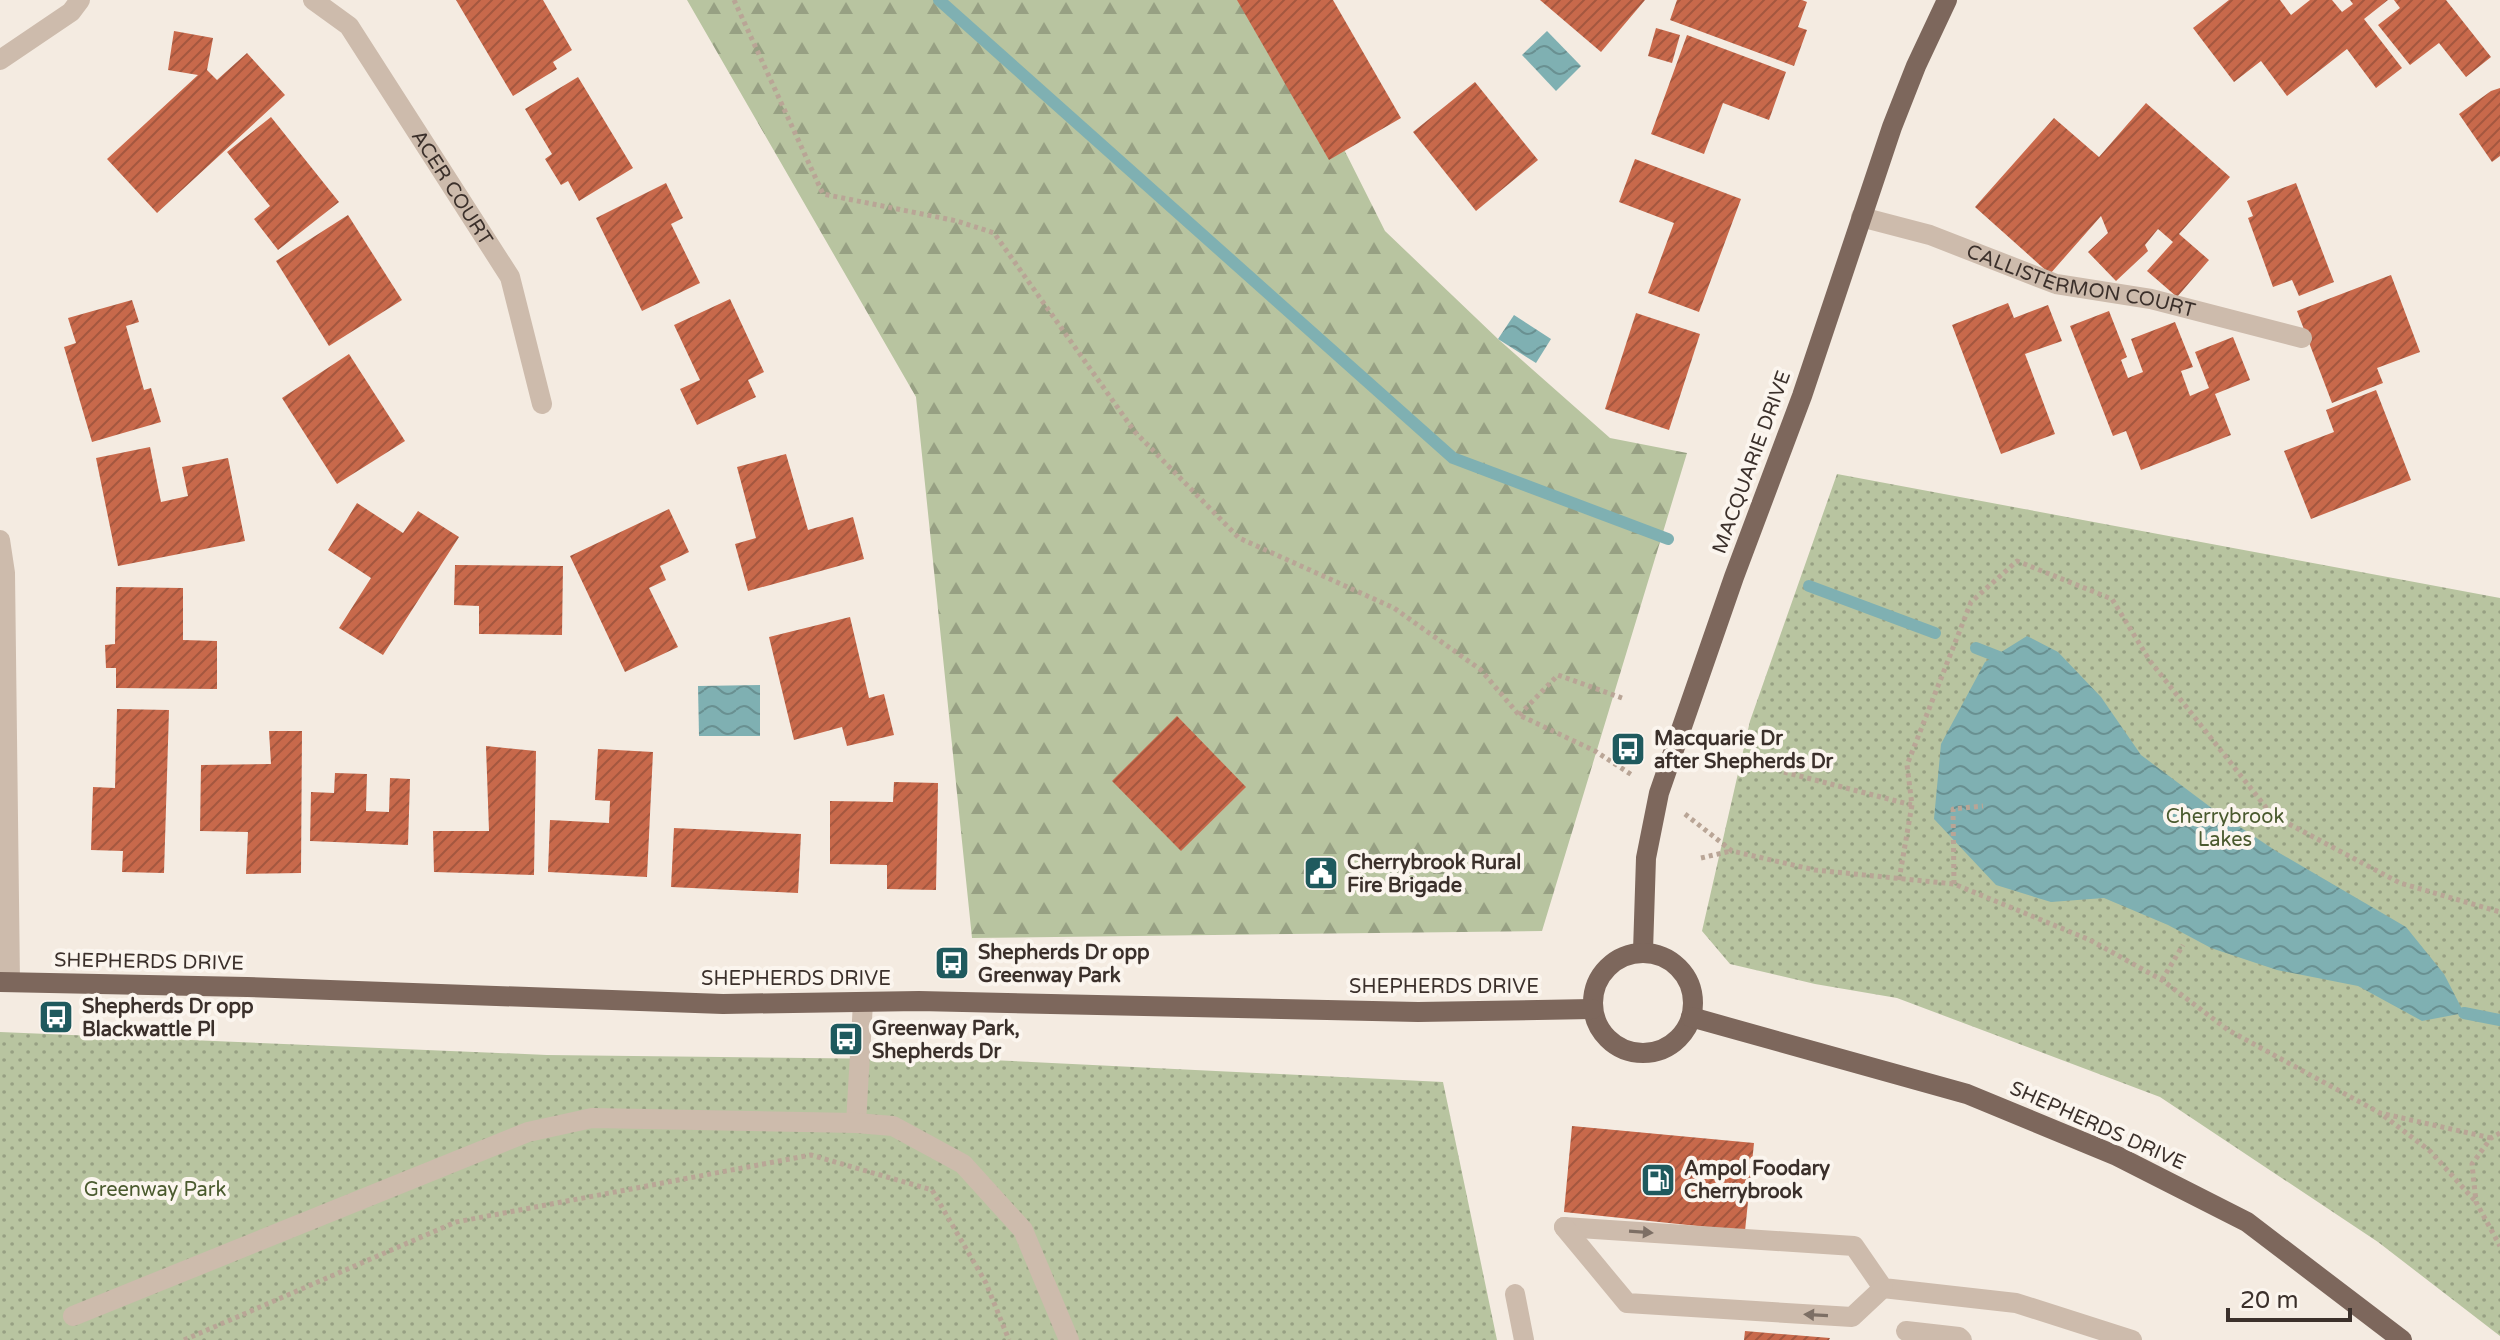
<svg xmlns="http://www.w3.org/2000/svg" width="2500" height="1340" viewBox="0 0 2500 1340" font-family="'Varela Round',sans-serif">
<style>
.forest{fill:url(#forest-firs)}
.park{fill:url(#park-dots)}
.water{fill:url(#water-waves)}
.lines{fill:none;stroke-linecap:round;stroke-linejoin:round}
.stream{stroke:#7fb0b2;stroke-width:12}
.building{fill:url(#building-hatch)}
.path{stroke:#b9a596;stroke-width:5;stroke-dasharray:4 4;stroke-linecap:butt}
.minor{stroke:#cdbbac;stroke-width:20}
.major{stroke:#7d675c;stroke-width:20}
.oneway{fill:#7d6f65}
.labels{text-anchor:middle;stroke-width:8;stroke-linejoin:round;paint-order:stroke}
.street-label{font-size:20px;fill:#3b302b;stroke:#fbf5ee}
.poi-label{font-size:20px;font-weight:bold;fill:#3b302b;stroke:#fbf5ee;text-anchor:start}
.park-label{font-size:20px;fill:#4a5a2e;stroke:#fbf5ee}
</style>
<defs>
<pattern id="forest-firs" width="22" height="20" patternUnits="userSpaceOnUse" patternTransform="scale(2)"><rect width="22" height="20" fill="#b8c4a0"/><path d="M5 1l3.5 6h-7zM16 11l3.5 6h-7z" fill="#97a083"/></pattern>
<pattern id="park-dots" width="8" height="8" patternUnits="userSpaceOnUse" patternTransform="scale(2)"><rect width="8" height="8" fill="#b8c4a0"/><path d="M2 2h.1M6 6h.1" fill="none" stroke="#97a083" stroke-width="1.8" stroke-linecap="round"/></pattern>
<pattern id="water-waves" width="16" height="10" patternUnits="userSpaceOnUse" patternTransform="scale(2)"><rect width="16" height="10" fill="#7fb0b2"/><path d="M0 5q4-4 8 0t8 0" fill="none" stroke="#699091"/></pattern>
<pattern id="building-hatch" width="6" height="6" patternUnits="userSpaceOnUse" patternTransform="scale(2)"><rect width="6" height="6" fill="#c8694b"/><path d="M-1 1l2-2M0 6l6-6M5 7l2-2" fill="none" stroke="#a4573f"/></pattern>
</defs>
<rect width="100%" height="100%" fill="#f4ebe1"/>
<path class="forest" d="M687,0H1269L1385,231L1498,339L1610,438L1687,453L1542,931L972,938L916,397Z"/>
<g class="park">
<path d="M1837,474L2500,598V1336L2378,1242L2160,1097L1897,998L1815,984L1730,964L1702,931L1750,721Z"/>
<path d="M0,1032L547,1055L990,1060L1443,1082L1497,1340H0Z"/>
</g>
<g class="water">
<path d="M1547,31L1581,66L1556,91L1522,55Z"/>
<path d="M1514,315L1551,339L1536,363L1498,339Z"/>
<path d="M2027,636L2058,652L2101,697L2141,755L2213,809L2276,851L2406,927L2444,974L2464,1013L2422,1021L2358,986L2277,970L2211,948L2168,925L2104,898L2051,902L1996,885L1934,819L1941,744L1985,662Z"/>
<path d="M760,685V736H699L698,686Z"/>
</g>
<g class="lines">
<g class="stream">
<path d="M939,0L1453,458L1668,539"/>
<path d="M1809,586L1935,633"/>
<path d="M1976,648L1999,657"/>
<path d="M2464,1013L2500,1020"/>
</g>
</g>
<g class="building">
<path d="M456,0H543L572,50L553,62L557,69L513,96Z"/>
<path d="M1237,0H1333L1401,118L1329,160Z"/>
<path d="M1540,0H1645L1601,52Z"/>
<path d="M1677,0H1802L1807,2L1798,27L1807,30L1794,66L1670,20Z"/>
<path d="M2229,0H2280L2291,15L2310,0H2332L2342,12L2353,4L2350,0H2388L2364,19L2402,68L2376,88L2347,49L2287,96L2261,61L2234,82L2193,28Z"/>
<path d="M2394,0H2446L2491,57L2466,77L2439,43L2410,65L2378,25L2400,8Z"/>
<path d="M1656,28L1680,35L1672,63L1648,56Z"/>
<path d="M174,31L213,38L207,70L217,80L247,53L285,95L157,213L107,159L198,75L168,70Z"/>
<path d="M1687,35L1786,72L1769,120L1723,103L1704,154L1651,134Z"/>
<path d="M578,77L633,168L579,201L568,181L561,185L545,159L552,154L525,109Z"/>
<path d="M1475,82L1538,160L1476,211L1413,132Z"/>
<path d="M2500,88V156L2492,162L2459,114L2491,91Z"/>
<path d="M2146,103L2230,177L2179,234L2209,260L2177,297L2147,271L2173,242L2158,229L2145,245L2148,251L2116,281L2088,252L2108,233L2101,216L2050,274L1975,207L2054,118L2099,157Z"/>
<path d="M271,117L339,202L278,250L254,219L270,206L227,152Z"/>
<path d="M1635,159L1741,199L1699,312L1648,293L1674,223L1619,202Z"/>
<path d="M666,183L683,218L671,224L700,283L642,311L596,218Z"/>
<path d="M2296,183L2334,282L2299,296L2292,280L2273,287L2248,218L2253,216L2247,201Z"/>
<path d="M348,215L402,300L329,346L276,261Z"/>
<path d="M2391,275L2420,352L2377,368L2383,383L2332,403L2297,311Z"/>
<path d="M730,299L764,372L748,380L756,397L697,425L680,389L700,380L674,325Z"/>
<path d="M132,300L139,322L126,326L144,390L151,388L161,422L92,442L64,347L76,343L68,318Z"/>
<path d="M2008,303L2014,318L2048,305L2062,341L2025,354L2055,434L2001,454L1952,325Z"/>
<path d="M2109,311L2127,357L2121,360L2128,378L2143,372L2131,339L2175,322L2193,367L2181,371L2190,396L2209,388L2195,352L2233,337L2250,380L2215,394L2231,435L2141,470L2126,431L2113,436L2070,326Z"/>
<path d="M1636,313L1700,334L1669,430L1605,409Z"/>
<path d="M349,354L405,441L337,484L282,398Z"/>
<path d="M2376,390L2411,480L2311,519L2284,451L2334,432L2326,410Z"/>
<path d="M150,447L161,502L188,496L182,467L228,458L245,541L118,566L96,458Z"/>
<path d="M786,454L808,530L853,517L864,559L748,591L735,544L756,538L737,467Z"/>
<path d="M357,503L403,533L418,511L459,537L383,655L339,628L371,578L328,550Z"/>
<path d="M669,509L689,552L660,566L666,580L649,588L678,647L625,672L570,556Z"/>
<path d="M455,565L563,566L562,635L479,634V606L454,605Z"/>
<path d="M116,587L183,588V640L217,641V689L116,688V668H106L105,645L115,644Z"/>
<path d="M850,617L869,698L884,694L894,735L847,746L842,727L794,740L769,637Z"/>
<path d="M117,709L169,710L164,873L122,872L123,851L91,850L93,787L115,788Z"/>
<path d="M1177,716L1246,787L1181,851L1112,781Z"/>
<path d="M269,731H302L301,873L246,874L248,832L200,831L201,765L271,764Z"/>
<path d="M486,746L536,751L534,875L434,872L433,831H489Z"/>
<path d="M598,749L653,752L647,877L548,872L550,820L609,823L610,801L595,800Z"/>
<path d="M335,773L367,774L366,811L389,812L390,778L410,779L408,845L310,841L311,792L334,793Z"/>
<path d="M894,782L938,783L936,890L887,889V865L830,864V801L893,802Z"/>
<path d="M674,828L801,834L798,893L671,887Z"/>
<path d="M1572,1126L1754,1143L1745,1231L1564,1212Z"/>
<path d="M1745,1331L1830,1338L1829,1340H1744Z"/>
</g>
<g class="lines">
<g class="path">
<path d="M734,0L823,194L957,221L994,233L1135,432L1239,538L1394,608L1481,670L1519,715L1595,751L1632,775"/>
<path d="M1519,715L1558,675L1622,698"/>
<path d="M1784,772L1912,805"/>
<path d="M1685,814L1732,851L1815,870L1954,884L2090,940L2162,980L2228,1030L2380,1113L2491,1138"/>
<path d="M1701,858L1731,851"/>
<path d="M1899,880L1912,805L1907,765L1971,602L2017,561L2112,599L2150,661L2272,815L2400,883L2500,912"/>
<path d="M1954,884L1953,809L1983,806"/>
<path d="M2162,980L2183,945"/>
<path d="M2384,1116L2430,1151L2476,1202"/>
<path d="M2500,1133L2491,1138L2472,1164L2476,1202L2500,1246"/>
<path d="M184,1340L456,1222L811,1155L932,1190L986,1283L1009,1340"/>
</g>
<g class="minor">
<path id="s1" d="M313,0L349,26L510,277L542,404"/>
<path d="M0,60L71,12L80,0"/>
<path id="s2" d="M1861,217L1930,235L2056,284L2151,299L2302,338"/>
<path d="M0,540L5,573L10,982"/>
<path d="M856,1123L863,1003"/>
<path d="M1564,1227L1854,1246L1883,1288L2016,1303L2132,1340"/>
<path d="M1564,1227L1627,1303L1852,1317L1883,1288"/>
<path d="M1515,1294L1524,1340"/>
<path d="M73,1316L528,1132L592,1118L856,1123L893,1126L963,1164L1023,1230L1069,1340"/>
<path d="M1906,1331L1959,1337L1962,1340"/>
</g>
<g class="major">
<path d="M1643,951L1646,858L1659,793L1734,577L1802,396L1892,127L1916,66L1947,0"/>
<circle cx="1643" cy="1003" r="50"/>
<path d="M0,982L247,987L723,1004L919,1001L1418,1012L1592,1009"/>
<path d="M1691,1017L1967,1094L2117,1156L2247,1222L2402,1340"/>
</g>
</g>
<defs><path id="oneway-solid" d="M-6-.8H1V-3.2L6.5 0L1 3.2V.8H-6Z" transform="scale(2)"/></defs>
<g class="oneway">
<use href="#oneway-solid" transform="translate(1641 1232) rotate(4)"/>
<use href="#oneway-solid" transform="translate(1816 1315) rotate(-177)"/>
</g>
<defs>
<g id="bus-square" transform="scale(1.8)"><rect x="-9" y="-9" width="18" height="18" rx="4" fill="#1f5a5e" stroke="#fbf5ee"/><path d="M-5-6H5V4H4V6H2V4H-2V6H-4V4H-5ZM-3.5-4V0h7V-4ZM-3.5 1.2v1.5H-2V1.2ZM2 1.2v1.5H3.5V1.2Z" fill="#fff"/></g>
<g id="civic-square" transform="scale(1.8)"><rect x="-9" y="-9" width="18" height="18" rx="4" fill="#1f5a5e" stroke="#fbf5ee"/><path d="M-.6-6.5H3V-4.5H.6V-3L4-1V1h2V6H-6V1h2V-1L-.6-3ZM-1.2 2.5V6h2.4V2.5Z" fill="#fff"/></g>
<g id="fuel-square" transform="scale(1.8)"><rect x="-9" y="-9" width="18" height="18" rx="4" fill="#1f5a5e" stroke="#fbf5ee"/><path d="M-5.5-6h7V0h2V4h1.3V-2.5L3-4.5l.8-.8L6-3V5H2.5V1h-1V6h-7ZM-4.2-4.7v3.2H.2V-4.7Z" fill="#fff"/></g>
</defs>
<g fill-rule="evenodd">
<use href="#bus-square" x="1628" y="749"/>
<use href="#civic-square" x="1321" y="873"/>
<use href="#bus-square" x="952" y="963"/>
<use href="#bus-square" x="56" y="1017"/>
<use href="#bus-square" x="846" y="1039"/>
<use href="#fuel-square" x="1658" y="1180"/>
</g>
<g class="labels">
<g class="street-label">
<text dy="7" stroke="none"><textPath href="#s1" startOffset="236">ACER COURT</textPath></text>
<text dy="7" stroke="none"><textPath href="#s2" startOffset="230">CALLISTERMON COURT</textPath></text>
<text transform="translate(1751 462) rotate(-70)" y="7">MACQUARIE DRIVE</text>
<text transform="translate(149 961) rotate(1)" y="7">SHEPHERDS DRIVE</text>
<text x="796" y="985">SHEPHERDS DRIVE</text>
<text x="1444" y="993">SHEPHERDS DRIVE</text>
<text transform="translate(2098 1125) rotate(24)" y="7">SHEPHERDS DRIVE</text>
</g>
<g class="poi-label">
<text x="1654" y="745">Macquarie Dr<tspan x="1654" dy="23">after Shepherds Dr</tspan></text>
<text x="1347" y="869">Cherrybrook Rural<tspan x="1347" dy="23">Fire Brigade</tspan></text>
<text x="978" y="959">Shepherds Dr opp<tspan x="978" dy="23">Greenway Park</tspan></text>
<text x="82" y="1013">Shepherds Dr opp<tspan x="82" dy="23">Blackwattle Pl</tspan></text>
<text x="872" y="1035">Greenway Park,<tspan x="872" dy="23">Shepherds Dr</tspan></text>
<text x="1684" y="1175">Ampol Foodary<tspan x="1684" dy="23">Cherrybrook</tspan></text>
</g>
<g class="park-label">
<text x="2225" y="823">Cherrybrook<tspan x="2225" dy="23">Lakes</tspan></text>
<text x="155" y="1196">Greenway Park</text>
</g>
</g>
<path d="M2228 1308v12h122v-12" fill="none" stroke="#3b302b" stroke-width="4"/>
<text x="2240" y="1308" font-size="24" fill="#3b302b" stroke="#fbf5ee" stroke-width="6" paint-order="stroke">20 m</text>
</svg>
